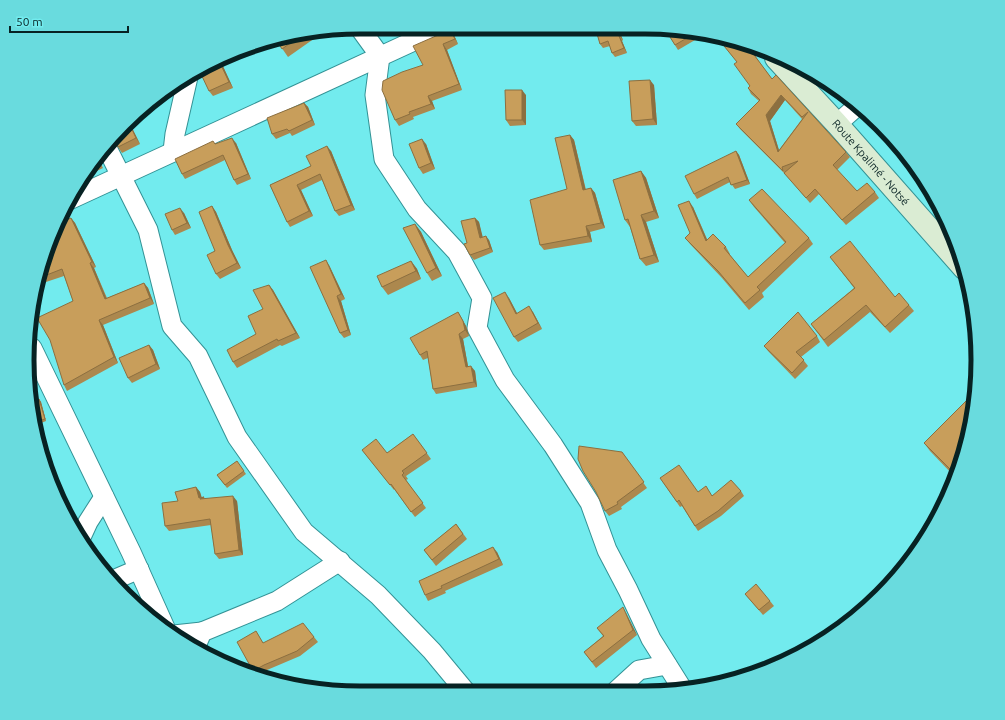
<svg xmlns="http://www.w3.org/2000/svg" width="1005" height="720" viewBox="0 0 1005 720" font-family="Ubuntu,sans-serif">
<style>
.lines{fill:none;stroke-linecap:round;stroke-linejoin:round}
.street-casing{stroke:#339295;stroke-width:21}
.secondary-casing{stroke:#339295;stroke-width:24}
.street{stroke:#fff;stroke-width:19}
.secondary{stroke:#daecd3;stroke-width:22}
.wall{fill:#ac884e;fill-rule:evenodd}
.shaded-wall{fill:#8c6f40}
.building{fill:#c89e5b;stroke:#8c6f40;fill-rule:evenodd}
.labels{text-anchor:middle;stroke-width:3;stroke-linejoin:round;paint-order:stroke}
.street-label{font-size:11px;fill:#072223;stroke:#72ebee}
.rim{fill:none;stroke:#072223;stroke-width:5}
</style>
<rect width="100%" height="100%" fill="#72ebee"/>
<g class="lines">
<g class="street-casing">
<g id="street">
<path d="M359,27L380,56L375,95L384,159L417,209L457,252L482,298L477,328L505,380L553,445L590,503L607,550L628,590L651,639L683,690"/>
<path d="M837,124L855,108"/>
<path d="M106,146L148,230L172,326L198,356L237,437L304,532L378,595L432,651L466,692"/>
<path d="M173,151L175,134L188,77"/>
<path d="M71,199L444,27"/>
<path d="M32,348L131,552L166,630"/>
<path d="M82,535L88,522L104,497"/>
<path d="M111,581L139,569"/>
<path d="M174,635L202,632"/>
<path d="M195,648L202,632L277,601L340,561"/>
<path d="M616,691L639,670L667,665"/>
</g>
</g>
<g class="secondary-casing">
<g id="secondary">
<path id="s1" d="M776,58L837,124L964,268"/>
</g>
</g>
<use href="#street" class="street"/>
<use href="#secondary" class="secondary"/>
</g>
<g class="wall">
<path d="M595,27H617L623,40L622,41L627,53L615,57L612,53L610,46L603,48L600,44Z"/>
<path d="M449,28L453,33L458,44L447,50L462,90L432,101L435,109L413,117L414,119L399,126L395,120L423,65L445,32Z"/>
<path d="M665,29L707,33L678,50Z"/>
<path d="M312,33L315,38L288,57L275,38Z"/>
<path d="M715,35L749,48L772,79L846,152L850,157L837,170L857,191L875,192L879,198L846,225L819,194L810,203L786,175L740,129L736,124L759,101L751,94L748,88L750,86L737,62ZM785,100L802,119L779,150L770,121Z"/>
<path d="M221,62L233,88L213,96L209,91Z"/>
<path d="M654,85L657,125L636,126L632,121Z"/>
<path d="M832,88L844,98L840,101L831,89Z"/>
<path d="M526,95V125L510,126L506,120Z"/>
<path d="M304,103L308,107L315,125L292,136L290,133L276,139L272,134Z"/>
<path d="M133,130L140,144L122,153L118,147Z"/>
<path d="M570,135L574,140L586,190L591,188L595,193L605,228L590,232L592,242L544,250L540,245L567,189Z"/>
<path d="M236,143L251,179L237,185L234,180L225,160L185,179L182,174L215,144Z"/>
<path d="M426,144L435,169L423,174L419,168Z"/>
<path d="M331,151L355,210L339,216L335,211L322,180L301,190L313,216L290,227L287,222L270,185L311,166Z"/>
<path d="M736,151L739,155L750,184L735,189L730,182L697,199L694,194Z"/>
<path d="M99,156L102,163H100L103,168L86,176Z"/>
<path d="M641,171L646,178L659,218L646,222L659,262L646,266L640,259L630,227L625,220Z"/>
<path d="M749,200L809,238L813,244L762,293L764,297L749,310L722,278L690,244L685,238L690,233L693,207L707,239L726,247L730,254V255L748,277L785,243L754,207Z"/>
<path d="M212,206L216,212L232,250L241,268L220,279L216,274Z"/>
<path d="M184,213L191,228L175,235L172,230Z"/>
<path d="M71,218L75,223L96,267L94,268L107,298L144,283L148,288L154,304L103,325L118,363L67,391L64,385L73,301L64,276L40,284L38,281L55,230L58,229Z"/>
<path d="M475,218L479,222L482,237L489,240L493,252L474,260L470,255L467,243Z"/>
<path d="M415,224L421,232L442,276L432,281L427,273Z"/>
<path d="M830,257L895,297L909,305L914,311L890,333L870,312L828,347L811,324L854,288Z"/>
<path d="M411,261L417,269L421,279L388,295L382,287Z"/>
<path d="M329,265L345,299L341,301L351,335L344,338L340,333Z"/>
<path d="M269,285L273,290L300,338L282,346L280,345L237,368L233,362L256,334Z"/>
<path d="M509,298L517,313L533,312L542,329L518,342L514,337Z"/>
<path d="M458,312L466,326L469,336L463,339L468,366L475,371L477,387L436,394L433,389L428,358L423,360L420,355Z"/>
<path d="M817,336L820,342L801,357L808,366L795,379L768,351L764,346Z"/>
<path d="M149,345L153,350L160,369L132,383L128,378Z"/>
<path d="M39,399L41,402L46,421L36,425L30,403Z"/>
<path d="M413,434L431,459L406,476L408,479L406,480L426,508L415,517L394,489V490L362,450L387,453Z"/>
<path d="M924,443L967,446L955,477L930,451Z"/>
<path d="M622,452L647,488L621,507L622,509L609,516L605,511Z"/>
<path d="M237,461L246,474L227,488L217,475Z"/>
<path d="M660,478L698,492L713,496L741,491L744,496L721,516L698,531L682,506L680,507Z"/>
<path d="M196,487L200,492L201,497H204L205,499L237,501L243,555L219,559L215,554L211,525L169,531L165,526Z"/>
<path d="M456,524L467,539L436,566L424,550Z"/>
<path d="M497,552L503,565L445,591L446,593L428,601L425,595Z"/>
<path d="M745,594L770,601L774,606L763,615Z"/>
<path d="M626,613L637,635L596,668L584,652L603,636L597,628Z"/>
<path d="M256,631L263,643L314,637L318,642L300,656L267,670L257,675H256L253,671Z"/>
</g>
<g class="shaded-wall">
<path d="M616,27H617L623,40L620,36Z"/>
<path d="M449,28L453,33L458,44L455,39Z"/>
<path d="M619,36L622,41L627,53L624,48Z"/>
<path d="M443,44L447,50L462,90L459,84Z"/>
<path d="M221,62L233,88L229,82L220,63Z"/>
<path d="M650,80L654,85L657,125L653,119Z"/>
<path d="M522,90L526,95V125L522,120Z"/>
<path d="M781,95L785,100L770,121L781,157L778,152L766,115Z"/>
<path d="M428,96L432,101L435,109L431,104Z"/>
<path d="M304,103L308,107L315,125L312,120Z"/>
<path d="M130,125L133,130L140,144L136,138Z"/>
<path d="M570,135L574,140L587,196L583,190Z"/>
<path d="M232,138L236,143L251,179L248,174Z"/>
<path d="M422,139L426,144L435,169L431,163Z"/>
<path d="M327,146L331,151L355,210L351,205Z"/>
<path d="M736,151L739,155L750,184L747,180Z"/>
<path d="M97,159L100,163L103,168L97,160Z"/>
<path d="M641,171L646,178L659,218L654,211Z"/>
<path d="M297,185L301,190L313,216L309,211Z"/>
<path d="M591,188L595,193L605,228L601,223Z"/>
<path d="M689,201L693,207L710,247L706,241Z"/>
<path d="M212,206L216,212L232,250L241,268L237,263L228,245Z"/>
<path d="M180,208L184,213L191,228L187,223Z"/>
<path d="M641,215L646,222L659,262L654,255Z"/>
<path d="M71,218L75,223L96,267L92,262Z"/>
<path d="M475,218L479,222L484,242L480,238Z"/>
<path d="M415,224L421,232L442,276L436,268Z"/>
<path d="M586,226L590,232L592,242L588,236Z"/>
<path d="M486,236L489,240L493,252L490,248Z"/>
<path d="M326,260L329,265L345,299L341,294Z"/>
<path d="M411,261L417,269L421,279L416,271Z"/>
<path d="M90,263L94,268L109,305L105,299Z"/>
<path d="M144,283L148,288L154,304L150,298Z"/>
<path d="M269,285L273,290L300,338L296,333Z"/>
<path d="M505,292L509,298L520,319L516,314Z"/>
<path d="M337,296L341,301L351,335L348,330Z"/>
<path d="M529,306L533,312L542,329L538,323Z"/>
<path d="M458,312L466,326L469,336L465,330Z"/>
<path d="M99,320L103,325L118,363L114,357Z"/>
<path d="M459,334L463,339L469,372L466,367Z"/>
<path d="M149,345L153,350L160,369L156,364Z"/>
<path d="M471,366L475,371L477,387L474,382Z"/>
<path d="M39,399L41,402L46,421L45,419Z"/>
<path d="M196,487L200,492L202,498H199Z"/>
<path d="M233,496L237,501L243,555L239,550Z"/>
<path d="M65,504L70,511L75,524L70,516Z"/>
<path d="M493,547L497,552L503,565L499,559Z"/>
<path d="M623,607L637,635L633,630Z"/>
</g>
<g class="building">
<path d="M595,27H616L620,36H619L624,48L612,53L608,41L600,44Z"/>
<path d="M449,28L455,39L443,44L459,84L428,96L431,104L409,112L410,114L395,120L382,90L383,81L402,72L423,65L413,46L445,32Z"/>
<path d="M665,29L697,32L675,45Z"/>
<path d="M303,34L282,49L275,38Z"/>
<path d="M716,36L749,48L772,79L776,75L846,152L833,165L857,191L867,183L875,192L842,220L815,189L806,198L784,173L798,161L782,167L783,171L736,124L760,100L748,88L750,86L734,64L737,62ZM781,95L802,117L808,112L778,152L766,115Z"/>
<path d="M220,63L229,82L209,91L200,72Z"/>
<path d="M650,80L653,119L632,121L629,81Z"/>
<path d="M832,88L841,96L838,99L831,89Z"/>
<path d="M505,90H522V120H506Z"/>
<path d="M304,103L312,120L289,131L287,129L272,134L267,118Z"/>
<path d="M130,125L136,138L118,147L113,138L124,128Z"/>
<path d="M570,135L583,190L591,188L601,223L586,226L588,236L540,245L530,200L567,189L555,138Z"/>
<path d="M232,138L248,174L234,180L223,155L182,174L175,159L213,141L215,144Z"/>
<path d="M422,139L431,163L419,168L409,144Z"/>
<path d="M327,146L351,205L335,211L320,174L297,185L309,211L287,222L270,185L311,166L306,156Z"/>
<path d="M736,151L747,180L731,185L728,177L694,194L685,176Z"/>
<path d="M641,171L654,211L641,215L654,255L640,259L628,219L625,220L613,180Z"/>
<path d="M762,189L809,238L757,287L760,290L745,303L718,271L685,238L690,233L678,205L689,201L706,241L713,234L726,247L724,248L748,277L786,242L749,200Z"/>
<path d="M212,206L228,245L237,263L216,274L207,255L215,251L199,212Z"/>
<path d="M180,208L187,223L172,230L165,214Z"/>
<path d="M71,218L92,262L90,263L105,299L144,283L150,298L99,320L114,357L64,385L50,340L37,318L73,301L62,269L39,278L55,230L58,229L57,226V224Z"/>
<path d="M475,218L480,238L486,236L490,248L470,255L464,244L467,243L461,221Z"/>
<path d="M415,224L436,268L427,273L403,228Z"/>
<path d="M850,241L895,297L899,293L909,305L885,327L866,305L824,340L811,324L855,288L830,257Z"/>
<path d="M326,260L341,294L337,296L348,330L340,333L310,267Z"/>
<path d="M411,261L416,271L382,287L377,276Z"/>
<path d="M269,285L296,333L278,341L277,339L233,362L227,350L256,334L248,316L263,309L253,290Z"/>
<path d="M505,292L516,314L529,306L538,323L514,337L493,298Z"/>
<path d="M458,312L463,321L465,330L459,334L466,367L471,366L474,382L433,389L427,351L420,355L410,338Z"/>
<path d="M798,312L817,336L796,352L804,360L792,373L764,346Z"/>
<path d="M149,345L156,364L128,378L119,358Z"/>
<path d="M969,398L974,402L967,446L958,470L954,473L924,443Z"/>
<path d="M39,399L45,419L35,422L30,402Z"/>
<path d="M413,434L427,453L402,471L404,473L402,475L423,503L411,512L391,484L390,485L362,450L376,439L387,453Z"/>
<path d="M579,446L622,452L644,482L617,502L618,504L605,511L596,492L583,471L578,459Z"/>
<path d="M237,461L244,471L225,485L217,475Z"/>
<path d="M679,465L698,492L706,486L712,496L731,480L741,491L718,511L695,526L679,500L677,502L660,478Z"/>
<path d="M196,487L199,498L204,497L200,499L233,496L239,550L215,554L210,519L165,526L162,503L178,501L175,492Z"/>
<path d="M65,504L70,516L63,505Z"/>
<path d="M456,524L463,534L432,560L424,550Z"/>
<path d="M493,547L499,559L441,586L442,588L425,595L419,581Z"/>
<path d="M756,584L770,601L759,610L745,594Z"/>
<path d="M623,607L633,630L592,662L584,652L604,636L597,628Z"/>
<path d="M303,623L314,637L297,651L264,665L253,671L237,642L256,631L263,643Z"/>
<path d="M394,685L400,692H386Z"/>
</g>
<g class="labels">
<g class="street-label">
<text dy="4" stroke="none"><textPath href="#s1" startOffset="141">Route Kpalimé - Notsé</textPath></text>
</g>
</g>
<path d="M0 0H1005V720H0ZM360 34H645A326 326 0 0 1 971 360V360A326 326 0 0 1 645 686H360A326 326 0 0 1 34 360V360A326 326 0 0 1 360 34Z" fill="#69dbde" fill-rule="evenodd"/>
<path class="rim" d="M360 34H645A326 326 0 0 1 971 360V360A326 326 0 0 1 645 686H360A326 326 0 0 1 34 360V360A326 326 0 0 1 360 34Z"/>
<path d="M10 26v6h118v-6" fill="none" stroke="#072223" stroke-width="2"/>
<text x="16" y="26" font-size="12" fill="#072223" stroke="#72ebee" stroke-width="3" paint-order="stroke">50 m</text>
</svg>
